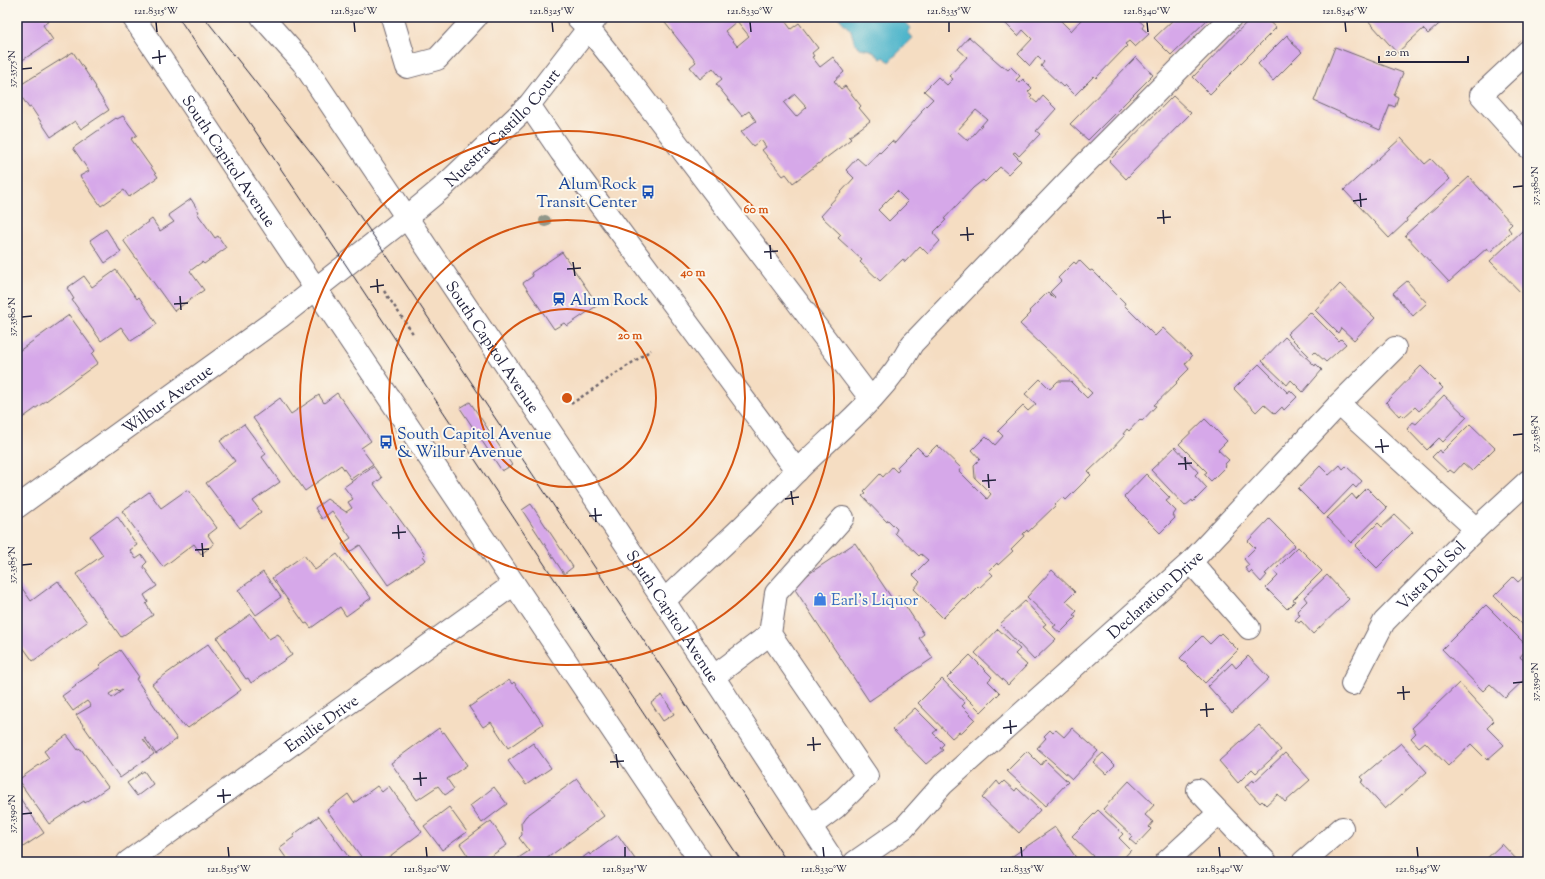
<svg xmlns="http://www.w3.org/2000/svg" width="1545" height="879" viewBox="0 0 1545 879" font-family="'Sorts Mill Goudy',serif">
<style>
.water{fill:#4bb4ca;stroke:#366b82}
.building{fill:#d6a8e9;fill-rule:evenodd}
.lines{fill:none;stroke-linecap:round;stroke-linejoin:round}
.minor-casing{stroke:#6c636a;stroke-width:24}
.major-casing{stroke:#6c636a;stroke-width:24}
.path{stroke:#6c636a;stroke-width:2.5;stroke-dasharray:3 3;stroke-linecap:butt}
.minor{stroke:#fff;stroke-width:22}
.major{stroke:#fff;stroke-width:22}
.tram{stroke:#22223b;stroke-width:1}
.tree{fill:#919789}
.ticks{fill:none;stroke:#22223b;stroke-width:1.5}
.ring{fill:none;stroke:#d45411;stroke-width:2}
.labels{text-anchor:middle;stroke-width:4;stroke-linejoin:round;paint-order:stroke}
.street-label{font-size:16px;fill:#22223b;stroke:#fbf7ec}
.transit-label{font-size:16px;fill:#164399;stroke:#fbf7ec;text-anchor:start}
.shop-label{font-size:16px;fill:#366cbe;stroke:#fbf7ec;text-anchor:start}
.centre{fill:#d45411;stroke:#fbf7ec;stroke-width:2}
.ring-label{font-size:12px;text-anchor:middle;font-weight:bold;fill:#d45411;stroke:#fbf7ec;stroke-width:4;stroke-linejoin:round;paint-order:stroke}
.neatline{fill:none;stroke:#22223b;stroke-width:1.5}
.ticks-label{font-size:10px;text-anchor:middle;fill:#22223b}
</style>
<rect width="100%" height="100%" fill="#fbf7ec"/>
<filter id="ink" filterUnits="userSpaceOnUse"><feTurbulence type="fractalNoise" baseFrequency=".025" numOctaves="2"/><feDisplacementMap in="SourceGraphic" scale="8" xChannelSelector="R" yChannelSelector="G"/><feConvolveMatrix kernelMatrix="1 2 1 2 8 2 1 2 1" color-interpolation-filters="sRGB"/></filter>
<filter id="wash" filterUnits="userSpaceOnUse"><feTurbulence type="fractalNoise" baseFrequency=".012" numOctaves="4" result="noise"/><feDisplacementMap in="SourceGraphic" scale="16" xChannelSelector="R" yChannelSelector="G"/><feGaussianBlur stdDeviation="0.9" result="paint"/><feColorMatrix in="noise" values="0 0 0 0 0 0 0 0 0 0 0 0 0 0 0 0 0 1.4 0 .05"/><feComposite in="paint" operator="in"/></filter>
<g filter="url(#wash)">
<rect width="100%" height="100%" fill="#f5ddc2"/>
<path class="water" d="M838,17H901L911,28L908,32L913,38L889,62L884,57L881,59L871,50L860,48L857,45L854,41L851,31Z"/>
<g id="blocks">
<g class="building">
<path d="M17,17H47L49,21L43,25L53,40L18,63Z"/>
<path d="M665,17H782L791,29L799,23L818,48L812,53L814,56L812,57L820,67L833,57L844,72L834,81L841,89L845,86L861,106L859,108L870,121L849,137L851,139L793,183L786,174L783,176L762,150L766,147L761,140L753,146L741,132L756,121L749,111L742,116L716,84L722,79L713,68L700,79L690,67L696,62L662,19ZM737,21L749,36L737,46L725,31ZM795,94L807,107L796,117L784,103Z"/>
<path d="M999,17H1057L1071,31L1081,20L1077,17H1135L1144,25L1142,28L1149,34L1135,47L1129,41L1125,44L1127,46L1096,78L1094,76L1075,95L1065,85L1063,87L1041,66L1044,62L1038,56L1030,66L1018,54L1032,39L1023,30L1018,36Z"/>
<path d="M1176,17H1210L1171,55L1154,38Z"/>
<path d="M1252,17H1264L1276,28L1210,94L1193,77Z"/>
<path d="M1365,17H1447L1428,34L1423,29L1397,53Z"/>
<path d="M1287,35L1293,42L1292,43L1302,52L1273,81L1258,64Z"/>
<path d="M969,37L1002,66V65L1008,70L1011,67L1020,76L1016,80L1019,83L1023,79L1032,88L1028,92L1032,95L1030,97L1037,103L1043,96L1056,109L1036,131L1040,134L1019,156L1015,152L1013,153L1021,161L1008,174L1000,167L985,182L983,180L973,188L944,219L946,220L933,233L940,241L928,254L920,246L905,262L903,259L880,281L860,262L862,260L838,238L841,235L821,216L830,206L829,205L854,178L846,170L857,158L866,166L879,152L880,153L892,141L895,143L922,112L921,111L933,99L924,91L938,77L947,85L953,79L949,76L967,57L958,49ZM976,110L987,119L968,141L957,131ZM897,191L908,202L889,221L878,210Z"/>
<path d="M1335,47L1403,73L1394,95L1398,97L1395,107L1390,105L1380,130L1314,101Z"/>
<path d="M73,52L96,87L95,88L109,110L81,129L75,121L51,137L31,107L29,108L17,90V87Z"/>
<path d="M1136,57L1153,75L1088,140L1070,124Z"/>
<path d="M1173,96L1191,113L1126,179L1109,161Z"/>
<path d="M123,116L137,135L131,139L158,177L129,197L124,190L101,206L80,176L89,171L73,148L116,118L117,119Z"/>
<path d="M1401,138L1425,164L1431,159L1450,179L1406,219L1407,221L1389,238L1344,190Z"/>
<path d="M1469,177L1512,224L1508,228L1511,232L1490,252L1487,248L1449,282L1405,235Z"/>
<path d="M191,199L199,212L197,213L215,238L218,236L226,248L204,264L202,262L190,271L204,290L174,311L123,240L152,219L160,231L174,222L168,215Z"/>
<path d="M106,229L121,252L105,263L90,240Z"/>
<path d="M1522,231L1528,238V300L1490,261Z"/>
<path d="M562,252L598,305L567,326L564,323L554,329L523,283L533,276L531,273Z"/>
<path d="M1079,260L1090,271L1092,270L1125,303L1124,305L1155,336L1163,328L1192,356L1185,364L1189,369L1176,382L1177,383L1154,405L1156,406L1142,421L1140,419L1129,431L1127,429L1123,434L1125,435L1111,450L1088,472L1091,475L1066,500L1063,497L1055,504L1056,505L1028,532L1027,530L1023,534L1024,536L1011,549L1013,551L998,565L997,563L989,571L993,575L979,588L978,586L964,600L963,598L943,618L914,589L920,582L913,575L928,560L921,554L919,556L895,533L897,529L888,520L887,522L862,496L866,493L864,491L880,474L883,477L892,467L897,472L899,470L897,467L917,447L926,456L937,445L961,468L959,471L987,499L991,494L975,478L974,465L980,459L972,450L986,436L995,445L1003,436L998,431L1023,406L1028,411L1036,404L1025,394L1040,379L1050,389L1058,381H1070L1087,398L1092,393L1020,324L1031,313L1029,311L1048,292L1054,298L1055,297L1050,292L1061,281L1058,278L1074,262L1076,264Z"/>
<path d="M116,270L137,299L139,297L157,324L131,341L121,327L101,341L72,300L74,299L67,288L84,276L92,287Z"/>
<path d="M1407,281L1427,303L1413,316L1393,293Z"/>
<path d="M1340,284L1375,318L1354,340L1341,328L1338,333L1315,310Z"/>
<path d="M1310,312L1339,341L1341,339L1346,344L1326,362L1315,352L1310,357L1287,334Z"/>
<path d="M69,315L95,351L92,354L98,363L17,422V348L19,351Z"/>
<path d="M1285,337L1315,366L1316,364L1322,370L1303,392L1291,380L1287,385L1262,361Z"/>
<path d="M1259,364L1288,393L1290,390L1297,397L1284,410L1282,407L1275,414L1264,404L1256,412L1234,389Z"/>
<path d="M1421,366L1443,388L1419,411L1415,407L1404,417L1401,414L1399,416L1386,402Z"/>
<path d="M337,393L371,441L361,448L373,464L351,479L341,465L305,491L253,418L280,398L291,414L319,395L324,403Z"/>
<path d="M1444,395L1467,417L1443,442L1439,438L1427,450L1407,429L1413,422L1416,424Z"/>
<path d="M470,402L512,465L502,471L460,408Z"/>
<path d="M1205,419L1227,441L1218,450L1229,460L1225,464L1226,466L1211,481L1204,474L1207,472L1179,444Z"/>
<path d="M244,424L266,454L262,457L280,482L253,501L261,512L240,528L206,483L235,461L220,441Z"/>
<path d="M1470,424L1495,448L1472,471L1463,463L1454,473L1450,470L1448,472L1432,457L1439,450L1441,453Z"/>
<path d="M1175,447L1198,472L1195,475L1207,488L1193,502L1192,500L1185,506L1151,470Z"/>
<path d="M1340,465L1343,469L1346,466L1362,481L1356,488L1353,485L1324,515L1298,489L1320,466L1329,475Z"/>
<path d="M373,466L382,478L374,484L425,554L423,556L426,560L388,585L360,545L348,553L342,544L351,538L332,511L322,519L315,508L327,499L346,512L352,508L348,502L353,499L344,487Z"/>
<path d="M1146,474L1170,498L1166,501L1176,511L1173,515L1175,518L1160,533L1124,497Z"/>
<path d="M1367,488L1387,508L1351,543L1327,518L1352,494L1356,499Z"/>
<path d="M188,489L217,528L208,535L214,544L201,554L194,544L163,567L122,511L149,492L161,508Z"/>
<path d="M531,504L573,567L564,574L522,510Z"/>
<path d="M1395,515L1413,532L1377,568L1355,546L1378,523L1382,527Z"/>
<path d="M117,516L137,545L130,550L136,559L142,555L147,562L143,566L157,586L144,595L148,602L146,604L153,615L121,637L76,574L103,555L90,536Z"/>
<path d="M1269,519L1295,545L1265,574L1267,575L1261,582L1251,571L1249,573L1245,568L1249,565L1244,559L1255,548L1248,541Z"/>
<path d="M855,543L893,600L899,596L924,634L919,638L933,658L869,701L792,585Z"/>
<path d="M1298,547L1322,571L1293,600L1295,601L1287,609L1266,588L1278,576L1274,571Z"/>
<path d="M337,554L350,571L351,570L371,598L346,616L340,607L311,628L307,623L305,624L272,578L304,555L315,570Z"/>
<path d="M1052,570L1075,592L1066,601L1077,611L1073,615L1076,617L1060,633L1053,627L1056,625L1027,597Z"/>
<path d="M263,572L281,597L256,615L238,590Z"/>
<path d="M1528,573V630L1494,596L1513,577L1518,582Z"/>
<path d="M1327,575L1349,599L1313,634L1301,621L1299,623L1295,620L1300,615L1297,611L1307,601L1304,597Z"/>
<path d="M58,581L87,622L33,661L17,639V586L19,584L31,601Z"/>
<path d="M1025,601L1046,624L1043,626L1056,639L1034,660L1000,624Z"/>
<path d="M1486,605L1528,647L1520,657L1528,664V676L1505,698L1490,684L1483,691L1442,649Z"/>
<path d="M251,614L269,639L278,634L292,655L251,683L248,678L246,679L217,638Z"/>
<path d="M998,629L1020,649L1015,654L1027,665L1008,685L975,653Z"/>
<path d="M1221,633L1238,650L1205,683L1180,658L1202,636L1210,644Z"/>
<path d="M208,644L241,690L188,728L185,725L183,726L152,684Z"/>
<path d="M120,650L139,677L136,679L177,739L156,754L145,738L143,739L154,754L120,778L76,715L91,706L87,701L73,711L62,696L76,686L75,685L101,667L99,665ZM117,689L119,691L122,689L123,690L112,698L109,694Z"/>
<path d="M970,655L992,677L988,681L1000,693L981,712L947,678Z"/>
<path d="M1248,656L1269,678L1232,713L1208,686L1232,663L1236,668Z"/>
<path d="M942,679L965,703L962,706L975,719L961,733L959,732L952,738L918,703Z"/>
<path d="M509,680L512,684L514,682L543,724L508,748L491,722L483,727L469,707Z"/>
<path d="M1459,683L1494,721L1487,728L1504,745L1487,760L1471,744L1448,766L1425,742L1419,747L1411,738L1416,733L1412,728Z"/>
<path d="M662,695L674,714L663,721L651,703Z"/>
<path d="M915,708L937,730L933,733L944,744L940,748L943,750L926,764L892,729Z"/>
<path d="M1259,725L1281,750L1256,773L1252,769L1238,783L1219,761Z"/>
<path d="M439,728L442,733L444,732L467,765L447,779L454,789L445,795L438,786L417,800L391,763Z"/>
<path d="M1072,728L1098,751L1072,779L1037,748L1046,738L1044,736L1050,730L1053,733L1056,730L1064,737Z"/>
<path d="M67,735L78,750L81,749L108,787L85,803L84,801L49,824L18,780L49,758L44,751Z"/>
<path d="M533,743L551,768L526,785L508,761Z"/>
<path d="M1401,743L1427,772L1385,809L1361,782L1364,780L1361,777Z"/>
<path d="M1027,751L1041,765L1045,760L1068,782L1045,806L1007,771Z"/>
<path d="M1103,753L1115,765L1106,774L1093,762Z"/>
<path d="M1285,753L1310,780L1285,802L1278,794L1266,805L1262,801L1260,803L1245,787L1253,780L1254,782Z"/>
<path d="M144,771L153,784L137,796L127,783Z"/>
<path d="M577,779L604,816L542,862H519L517,859L529,851L519,838L522,835L521,823L526,816Z"/>
<path d="M997,781L1000,785L1004,781L1015,791L1017,788L1040,810L1019,833L982,798Z"/>
<path d="M1129,781L1154,805L1145,815L1153,822L1149,827L1151,829L1136,845L1129,839L1132,836L1103,809Z"/>
<path d="M377,786L382,792L389,786L422,832L382,862H365L327,810L348,794L354,803Z"/>
<path d="M494,787L507,804L482,823L470,806Z"/>
<path d="M17,794L44,833L20,849L18,846H17Z"/>
<path d="M449,807L467,832L442,850L424,826Z"/>
<path d="M1098,810L1123,834L1119,838L1131,850L1120,862H1099L1072,836Z"/>
<path d="M319,816L350,859L346,862H289L279,848L294,837L293,835Z"/>
<path d="M491,821L507,845L482,862H472L460,844Z"/>
<path d="M1055,827L1079,862H1004Z"/>
<path d="M618,835L637,862H577L589,853L590,855Z"/>
<path d="M1502,844L1519,862H1483Z"/>
</g>
</g>
</g>
<g filter="url(#ink)">
<use href="#blocks" fill-opacity="0" stroke="#6c636a" stroke-width="1"/>
<g class="lines">
<g class="minor-casing">
<g id="minor">
<path d="M392,17L407,67L437,59L476,17"/>
<path d="M577,17L588,28L623,72L871,399"/>
<path d="M1528,51L1481,95L1528,147"/>
<path d="M529,105L561,152L797,471"/>
<path d="M1339,404L1476,529"/>
<path id="s1" d="M17,507L280,317L407,217L442,188L529,105L597,17"/>
<path d="M1191,562L1249,628"/>
<path d="M664,601C688,577 714,554 739,530C763,507 785,482 809,459C846,424 888,389 912,344L1077,172L1231,17"/>
<path d="M713,677L770,634"/>
<path id="s2" d="M1352,684L1384,622L1476,529L1528,481"/>
<path d="M1198,790L1266,862"/>
<path d="M811,826L835,808L867,776L770,634L776,593L843,518"/>
<path id="s3" d="M128,862L514,584"/>
<path id="s4" d="M855,862L904,828L943,784L1191,562L1339,404L1395,348"/>
<path d="M1166,862L1219,813"/>
<path d="M1303,862L1342,828"/>
</g>
</g>
<g class="major-casing">
<g id="major">
<path id="s5" d="M133,17L701,862"/>
<path id="s6" d="M262,17L303,63L664,601L834,862"/>
</g>
</g>
<g class="path">
<path d="M384,291L414,335"/>
<path d="M571,404L651,350"/>
</g>
<use href="#minor" class="minor"/>
<use href="#major" class="major"/>
<g class="tram">
<path d="M178,17L346,265L742,862"/>
<path d="M204,17L347,198L377,241L668,677L787,862"/>
</g>
</g>
<circle class="tree" cx="545" cy="221" r="6"/>
</g>
<path class="ticks" d="M156,22L157,32M354,22L355,32M552,22L553,32M750,22L751,32M949,22V32M1147,22L1148,32M1345,22L1346,32M159,50L160,64M152,58L166,56M22,69L32,68M1513,187L1523,186M1360,193L1361,207M1353,201L1367,199M1163,210L1164,224M1157,218L1171,217M967,227L968,241M960,235L974,234M770,245L771,259M764,252L778,251M573,262L575,276M567,269L581,268M377,279L378,293M370,287L384,285M180,296L181,310M174,304L188,303M22,317L32,316M1513,435L1523,434M1381,439L1383,453M1375,447L1389,446M1185,457L1186,470M1178,464L1192,463M988,474L989,488M982,481L996,480M791,491L793,505M785,499L799,497M595,508L596,522M589,516L602,515M398,525L399,539M392,533L406,532M202,543L203,557M195,550L209,549M22,565L32,564M1513,683L1523,682M1403,686L1404,700M1397,693L1410,692M1206,703L1207,717M1200,710L1214,709M1010,720L1011,734M1003,728L1017,726M813,737L814,751M807,745L821,744M616,754L618,768M610,762L624,761M420,772L421,786M413,779L427,778M223,789L224,803M217,796L231,795M22,814L32,813M228,847L229,857M426,847L427,857M625,847V857M823,847L824,857M1021,847L1022,857M1219,847L1220,857M1417,847L1418,857"/>
<g class="ring">
<circle cx="567" cy="398" r="89"/>
<circle cx="567" cy="398" r="178"/>
<circle cx="567" cy="398" r="267"/>
</g>
<defs>
<g id="bus-bare" transform="scale(1.08)"><path d="M-5-6H5V4H4V6H2V4H-2V6H-4V4H-5ZM-3.5-4V0h7V-4ZM-3.5 1.2v1.5H-2V1.2ZM2 1.2v1.5H3.5V1.2Z" fill="#1a4fb4" stroke="#fbf7ec" stroke-width="2.5" paint-order="stroke"/></g>
<g id="station-bare" transform="scale(1.08)"><path d="M-3-6H3Q5-6 5-4V2Q5 4 3 4L4.5 6H3L1.5 4h-3L-3 6H-4.5L-3 4Q-5 4-5 2V-4Q-5-6-3-6ZM-3.5-4v3h7v-3ZM-3.5 1v1.5H-2V1ZM2 1v1.5H3.5V1Z" fill="#1a4fb4" stroke="#fbf7ec" stroke-width="2.5" paint-order="stroke"/></g>
<g id="shop-bare" transform="scale(1.08)"><path d="M-5-2.5h2.3a2.7 3.5 0 0 1 5.4 0H5L5.5 6h-11ZM-1.5-2.5h3a1.5 2.3 0 0 0-3 0Z" fill="#3f7fe0" stroke="#fbf7ec" stroke-width="2.5" paint-order="stroke"/></g>
</defs>
<g fill-rule="evenodd">
<use href="#bus-bare" x="648" y="192"/>
<use href="#station-bare" x="559" y="299"/>
<use href="#bus-bare" x="386" y="442"/>
<use href="#shop-bare" x="820" y="599"/>
</g>
<g class="labels">
<g class="street-label">
<text dy="6" stroke="none"><textPath href="#s1" startOffset="617">Nuestra Castillo Court</textPath></text>
<text dy="6" stroke="none"><textPath href="#s5" startOffset="173">South Capitol Avenue</textPath></text>
<text dy="6" stroke="none"><textPath href="#s6" startOffset="403">South Capitol Avenue</textPath></text>
<text dy="6" stroke="none"><textPath href="#s1" startOffset="185">Wilbur Avenue</textPath></text>
<text dy="6" stroke="none"><textPath href="#s2" startOffset="136">Vista Del Sol</textPath></text>
<text dy="6" stroke="none"><textPath href="#s4" startOffset="403">Declaration Drive</textPath></text>
<text dy="6" stroke="none"><textPath href="#s6" startOffset="727">South Capitol Avenue</textPath></text>
<text dy="6" stroke="none"><textPath href="#s3" startOffset="238">Emilie Drive</textPath></text>
</g>
<g class="transit-label">
<text x="637" y="189" text-anchor="end">Alum Rock<tspan x="637" dy="18">Transit Center</tspan></text>
<text x="570" y="305">Alum Rock</text>
<text x="397" y="439">South Capitol Avenue<tspan x="397" dy="18">&amp; Wilbur Avenue</tspan></text>
</g>
<g class="shop-label">
<text x="831" y="605">Earl's Liquor</text>
</g>
</g>
<circle cx="567" cy="398" r="6" class="centre"/>
<g class="ring-label">
<text x="756" y="213">60 m</text>
<text x="693" y="276">40 m</text>
<text x="630" y="339">20 m</text>
</g>
<rect width="1545" height="879" fill="none" stroke="#fbf7ec" stroke-width="44"/>
<path d="M1379 56v6h89v-6" fill="none" stroke="#22223b" stroke-width="2"/>
<text x="1385" y="56" font-size="12" fill="#22223b" stroke="#fbf7ec" stroke-width="3" paint-order="stroke">20 m</text>
<rect x="22" y="22" width="1501" height="835" class="neatline"/>
<g class="ticks-label">
<text x="156" y="14">121.8315°W</text>
<text x="354" y="14">121.8320°W</text>
<text x="552" y="14">121.8325°W</text>
<text x="750" y="14">121.8330°W</text>
<text x="949" y="14">121.8335°W</text>
<text x="1147" y="14">121.8340°W</text>
<text x="1345" y="14">121.8345°W</text>
<text transform="translate(11 69) rotate(-90)" y="4">37.3575°N</text>
<text transform="translate(1534 186) rotate(-90)" y="4">37.3580°N</text>
<text transform="translate(11 317) rotate(-90)" y="4">37.3580°N</text>
<text transform="translate(1534 434) rotate(-90)" y="4">37.3585°N</text>
<text transform="translate(11 565) rotate(-90)" y="4">37.3585°N</text>
<text transform="translate(1534 682) rotate(-90)" y="4">37.3590°N</text>
<text transform="translate(11 814) rotate(-90)" y="4">37.3590°N</text>
<text x="229" y="872">121.8315°W</text>
<text x="427" y="872">121.8320°W</text>
<text x="625" y="872">121.8325°W</text>
<text x="824" y="872">121.8330°W</text>
<text x="1022" y="872">121.8335°W</text>
<text x="1220" y="872">121.8340°W</text>
<text x="1418" y="872">121.8345°W</text>
</g>
</svg>
